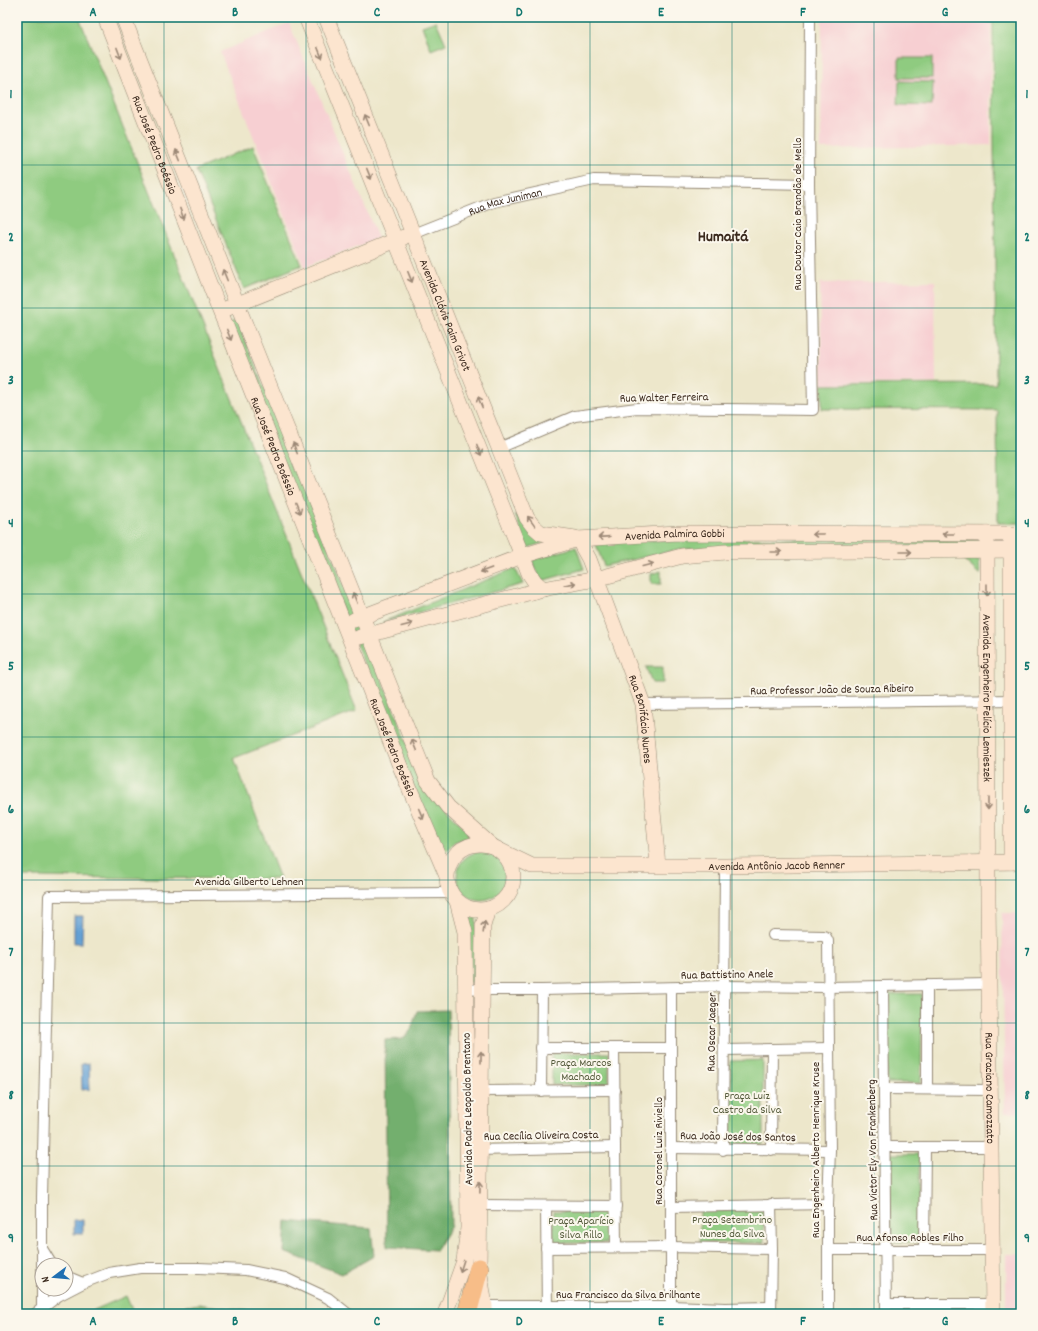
<svg xmlns="http://www.w3.org/2000/svg" width="1038" height="1331" viewBox="0 0 1038 1331" font-family="Dekko,sans-serif">
<style>
.built{fill:#f7cfd2}
.green{fill:#8fcb80;stroke:#657a4f}
.forest{fill:#73af6e;stroke:#576c46}
.water{fill:#64a0d4;stroke:#506579}
.lines{fill:none;stroke-linecap:round;stroke-linejoin:round}
.street-casing{stroke:#948874;stroke-width:12}
.secondary-casing{stroke:#948874;stroke-width:16}
.highway-casing{stroke:#948874;stroke-width:20}
.street{stroke:#fff;stroke-width:10}
.secondary{stroke:#fce5cf;stroke-width:15}
.highway{stroke:#f7bd88;stroke-width:19}
.oneway{stroke:#9c8876}
.grid{fill:none;stroke:#0f766e;stroke-width:1;stroke-opacity:0.55}
.labels{text-anchor:middle;stroke-width:4;stroke-linejoin:round;paint-order:stroke}
.street-label{font-size:12px;fill:#3b2a1e;stroke:#fbf7ec}
.park-label{font-size:12px;fill:#545a3b;stroke:#fbf7ec}
.district-label{font-size:16px;font-weight:bold;fill:#3b2a1e;stroke:#fbf7ec}
.neatline{fill:none;stroke:#0f766e;stroke-width:1.5}
.grid-label{font-size:13px;text-anchor:middle;font-weight:bold;fill:#0f766e}
</style>
<rect width="100%" height="100%" fill="#fbf7ec"/>
<filter id="ink" filterUnits="userSpaceOnUse"><feTurbulence type="fractalNoise" baseFrequency=".025" numOctaves="2"/><feDisplacementMap in="SourceGraphic" scale="8" xChannelSelector="R" yChannelSelector="G"/><feConvolveMatrix kernelMatrix="1 2 1 2 8 2 1 2 1" color-interpolation-filters="sRGB"/></filter>
<filter id="wash" filterUnits="userSpaceOnUse"><feTurbulence type="fractalNoise" baseFrequency=".012" numOctaves="4" result="noise"/><feDisplacementMap in="SourceGraphic" scale="16" xChannelSelector="R" yChannelSelector="G"/><feGaussianBlur stdDeviation="0.9" result="paint"/><feColorMatrix in="noise" values="0 0 0 0 0 0 0 0 0 0 0 0 0 0 0 0 0 1.4 0 .05"/><feComposite in="paint" operator="in"/></filter>
<g filter="url(#wash)">
<rect width="100%" height="100%" fill="#ede7cb"/>
<g class="built">
<path d="M822,17H961L991,23V145L821,149Z"/>
<path d="M289,23L378,238L305,267L220,52Z"/>
<path d="M935,281L936,383L822,384L820,283Z"/>
<path d="M1002,913H1021V1113H1005Z"/>
<rect x="1006" y="1254" width="15" height="60"/>
</g>
<g class="green">
<path d="M17,17H79L357,711L234,758L280,879L17,877Z"/>
<path d="M967,17H1021V523H998L997,410L822,409V385L996,384L993,23Z"/>
<path d="M436,21L446,44L431,50L422,26Z"/>
<rect x="899" y="58" width="33" height="20"/>
<path d="M899,81L933,82L932,106L898,105Z"/>
<path d="M253,146L302,265L244,289L196,170Z"/>
<path d="M237,320L426,789L473,836L454,842L441,856L228,324Z"/>
<path d="M515,514L520,518L551,540L527,548Z"/>
<path d="M703,539H981V546L680,549L604,566L595,542Z"/>
<path d="M576,547L584,569L541,581L532,560Z"/>
<path d="M963,559H979L980,575Z"/>
<path d="M515,568L523,584L383,622Z"/>
<path d="M661,571V584H651V574Z"/>
<path d="M646,667H663V683H652Z"/>
<circle cx="481" cy="876" r="24"/>
<rect x="468" y="918" width="8" height="64"/>
<path d="M888,994H922L921,1083H887Z"/>
<rect x="552" y="1053" width="57" height="32"/>
<path d="M763,1060V1144H731L730,1061Z"/>
<path d="M890,1154H919L920,1242H890Z"/>
<rect x="700" y="1210" width="64" height="33"/>
<rect x="553" y="1211" width="57" height="32"/>
<path d="M126,1296L134,1314H85Z"/>
<path d="M199,1304L265,1314H266H138Z"/>
<path d="M893,1308L921,1309V1314H893Z"/>
</g>
<g class="forest">
<path d="M448,1010L451,1226L436,1250L387,1247L385,1040L403,1039L411,1030L417,1011Z"/>
<path d="M286,1221L371,1228L374,1256L342,1274L284,1252Z"/>
</g>
<g class="water">
<path d="M74,916H83L82,943H74Z"/>
<path d="M89,1063L90,1089L82,1090L81,1064Z"/>
<path d="M74,1219L83,1220V1234H74Z"/>
</g>
</g>
<g filter="url(#ink)">
<g class="lines">
<g class="street-casing">
<g id="street">
<path id="s1" d="M413,234L494,202L594,180L809,184"/>
<path d="M499,448L575,416L637,408L813,410L809,184L810,17"/>
<path d="M643,704L1021,700"/>
<path d="M773,935L824,936L826,937L828,941L830,1150L828,1204V1314"/>
<path d="M883,986L886,1314"/>
<path d="M671,988V1314"/>
<path d="M465,989L482,990H542L725,986L828,987L989,984"/>
<path d="M541,1048H671"/>
<path d="M614,1048L616,1247"/>
<path d="M724,1050L828,1048"/>
<path d="M884,1089L990,1090"/>
<path d="M927,1089V985"/>
<path d="M481,1091L615,1090"/>
<path d="M541,1091L542,990"/>
<path d="M885,1147H991"/>
<path d="M671,1148L830,1150"/>
<path d="M475,1150L615,1147"/>
<path d="M723,1150L725,866"/>
<path d="M771,1150L772,1049"/>
<path d="M480,1205L616,1206"/>
<path d="M546,1206L547,1314"/>
<path d="M671,1207L828,1204"/>
<path d="M41,1247L52,1265"/>
<path d="M546,1248L671,1247L772,1249"/>
<path d="M828,1250H992"/>
<path d="M924,1250L925,1147"/>
<path d="M66,1276L83,1283"/>
<path d="M886,1304H993"/>
<path d="M485,1306H671L726,1308L771,1307"/>
<path d="M42,1308V1197L49,896L450,893"/>
<path d="M35,1314L58,1296L83,1283L109,1273L140,1268H199L246,1270L285,1278L328,1298L348,1314"/>
<path d="M771,1314L772,1249L771,1204"/>
</g>
</g>
<g class="secondary-casing">
<g id="secondary">
<path id="s2" d="M105,17L220,311L400,766L446,874"/>
<path d="M123,17L237,304L428,781L448,807L492,846"/>
<path d="M306,17L529,573L535,582L543,589"/>
<path id="s3" d="M326,17L527,518L533,526L541,533L575,538"/>
<path d="M228,308L404,237"/>
<path id="s4" d="M987,534L988,900L993,1314"/>
<path id="s5" d="M578,539L589,559L643,704L658,865"/>
<path d="M1011,541V862"/>
<path id="s6" d="M354,620L522,556L578,539L677,533L1021,534"/>
<path d="M360,637L543,589L596,579L682,556L725,552L1021,550"/>
<circle cx="480" cy="877" r="33"/>
<path id="s7" d="M501,851L532,866H725L1021,862"/>
<path d="M445,1314L464,1261L468,1228L465,932L457,901"/>
<path d="M485,1314V1306L479,1268L483,926L488,909"/>
</g>
</g>
<g class="highway-casing">
<path id="highway" d="M467,1314L479,1268"/>
</g>
<use href="#street" class="street"/>
<use href="#secondary" class="secondary"/>
<use href="#highway" class="highway"/>
</g>
<defs><path id="oneway-shaft" d="M-6 0H5M1.5-3L5.5 0L1.5 3" fill="none" stroke-width="1.6" stroke-linecap="round" stroke-linejoin="round"/></defs>
<g class="oneway">
<use href="#oneway-shaft" transform="translate(119 53) rotate(69)"/>
<use href="#oneway-shaft" transform="translate(320 53) rotate(68)"/>
<use href="#oneway-shaft" transform="translate(367 120) rotate(-112)"/>
<use href="#oneway-shaft" transform="translate(178 155) rotate(-112)"/>
<use href="#oneway-shaft" transform="translate(369 174) rotate(68)"/>
<use href="#oneway-shaft" transform="translate(182 214) rotate(69)"/>
<use href="#oneway-shaft" transform="translate(225 275) rotate(-112)"/>
<use href="#oneway-shaft" transform="translate(410 277) rotate(68)"/>
<use href="#oneway-shaft" transform="translate(229 335) rotate(68)"/>
<use href="#oneway-shaft" transform="translate(480 402) rotate(-112)"/>
<use href="#oneway-shaft" transform="translate(295 448) rotate(-112)"/>
<use href="#oneway-shaft" transform="translate(479 450) rotate(68)"/>
<use href="#oneway-shaft" transform="translate(298 508) rotate(68)"/>
<use href="#oneway-shaft" transform="translate(531 521) rotate(-126)"/>
<use href="#oneway-shaft" transform="translate(818 534) rotate(-180)"/>
<use href="#oneway-shaft" transform="translate(948 534) rotate(-180)"/>
<use href="#oneway-shaft" transform="translate(604 537) rotate(176)"/>
<use href="#oneway-shaft" transform="translate(776 552)"/>
<use href="#oneway-shaft" transform="translate(906 552)"/>
<use href="#oneway-shaft" transform="translate(648 565) rotate(-15)"/>
<use href="#oneway-shaft" transform="translate(486 570) rotate(160)"/>
<use href="#oneway-shaft" transform="translate(570 584) rotate(-11)"/>
<use href="#oneway-shaft" transform="translate(987 590) rotate(90)"/>
<use href="#oneway-shaft" transform="translate(355 598) rotate(-112)"/>
<use href="#oneway-shaft" transform="translate(407 625) rotate(-15)"/>
<use href="#oneway-shaft" transform="translate(414 745) rotate(-112)"/>
<use href="#oneway-shaft" transform="translate(988 804) rotate(90)"/>
<use href="#oneway-shaft" transform="translate(421 814) rotate(67)"/>
<use href="#oneway-shaft" transform="translate(484 927) rotate(-82)"/>
<use href="#oneway-shaft" transform="translate(481 1057) rotate(-90)"/>
<use href="#oneway-shaft" transform="translate(480 1187) rotate(-89)"/>
<use href="#oneway-shaft" transform="translate(462 1266) rotate(108)"/>
</g>
</g>
<path class="grid" d="M164,17V1314M306,17V1314M448,17V1314M590,17V1314M732,17V1314M874,17V1314M17,165H1021M17,308H1021M17,451H1021M17,594H1021M17,737H1021M17,880H1021M17,1023H1021M17,1166H1021"/>
<g class="labels">
<g class="street-label">
<text dy="4" stroke="none"><textPath href="#s2" startOffset="137">Rua José Pedro Boéssio</textPath></text>
<text dy="4" stroke="none"><textPath href="#s1" startOffset="98">Rua Max Juniman</textPath></text>
<text transform="translate(797 214) rotate(-90)" y="4">Rua Doutor Caio Brandão de Mello</text>
<text dy="4" stroke="none"><textPath href="#s3" startOffset="321">Avenida Clóvis Paim Grivot</textPath></text>
<text transform="translate(664 397) rotate(-1)" y="4">Rua Walter Ferreira</text>
<text dy="4" stroke="none"><textPath href="#s2" startOffset="461">Rua José Pedro Boéssio</textPath></text>
<text dy="4" stroke="none"><textPath href="#s6" startOffset="335">Avenida Palmira Gobbi</textPath></text>
<text transform="translate(832 689) rotate(-1)" y="4">Rua Professor João de Souza Ribeiro</text>
<text dy="4" stroke="none"><textPath href="#s4" startOffset="164">Avenida Engenheiro Felício Lemieszek</textPath></text>
<text dy="4" stroke="none"><textPath href="#s5" startOffset="192">Rua Bonifácio Nunes</textPath></text>
<text dy="4" stroke="none"><textPath href="#s2" startOffset="785">Rua José Pedro Boéssio</textPath></text>
<text dy="4" stroke="none"><textPath href="#s7" startOffset="279">Avenida Antônio Jacob Renner</textPath></text>
<text x="249" y="885">Avenida Gilberto Lehnen</text>
<text transform="translate(727 974) rotate(-1)" y="4">Rua Battistino Anele</text>
<text transform="translate(711 1032) rotate(-89)" y="4">Rua Oscar Jaeger</text>
<text dy="4" stroke="none"><textPath href="#s4" startOffset="554">Rua Graciano Camozzato</textPath></text>
<text transform="translate(467 1109) rotate(-91)" y="4">Avenida Padre Leopoldo Brentano</text>
<text transform="translate(541 1135) rotate(-1)" y="4">Rua Cecília Oliveira Costa</text>
<text transform="translate(738 1136) rotate(1)" y="4">Rua João José dos Santos</text>
<text transform="translate(815 1150) rotate(-90)" y="4">Rua Engenheiro Alberto Henrique Kruse</text>
<text transform="translate(872 1150) rotate(-91)" y="4">Rua Victor Ely Von Frankenberg</text>
<text transform="translate(658 1151) rotate(-90)" y="4">Rua Coronel Luiz Riviello</text>
<text x="910" y="1241">Rua Afonso Robles Filho</text>
<text x="628" y="1298">Rua Francisco da Silva Brilhante</text>
</g>
<g class="park-label">
<text x="581" y="1066">Praça Marcos<tspan x="581" dy="14">Machado</tspan></text>
<text x="747" y="1099">Praça Luiz<tspan x="747" dy="14">Castro da Silva</tspan></text>
<text x="732" y="1223">Praça Setembrino<tspan x="732" dy="14">Nunes da Silva</tspan></text>
<text x="581" y="1224">Praça Aparício<tspan x="581" dy="14">Silva Rillo</tspan></text>
</g>
<g class="district-label">
<text x="723" y="241">Humaitá</text>
</g>
</g>
<rect width="1038" height="1331" fill="none" stroke="#fbf7ec" stroke-width="44"/>
<g transform="translate(54 1277) rotate(254)"><circle r="19" fill="#fbf7ec" stroke="#aea59a"/>
<path d="M0-3L7 15L0 10L-7 15Z" fill="#1f6fb2"/>
<text y="-6" font-size="11" font-weight="bold" text-anchor="middle" fill="#3b2a1e">N</text>
</g>
<rect x="22" y="22" width="994" height="1287" class="neatline"/>
<g class="grid-label">
<text x="93" y="16">A</text>
<text x="235" y="16">B</text>
<text x="377" y="16">C</text>
<text x="519" y="16">D</text>
<text x="661" y="16">E</text>
<text x="803" y="16">F</text>
<text x="945" y="16">G</text>
<text x="11" y="98">1</text>
<text x="1027" y="98">1</text>
<text x="11" y="241">2</text>
<text x="1027" y="241">2</text>
<text x="11" y="384">3</text>
<text x="1027" y="384">3</text>
<text x="11" y="527">4</text>
<text x="1027" y="527">4</text>
<text x="11" y="670">5</text>
<text x="1027" y="670">5</text>
<text x="11" y="813">6</text>
<text x="1027" y="813">6</text>
<text x="11" y="956">7</text>
<text x="1027" y="956">7</text>
<text x="11" y="1099">8</text>
<text x="1027" y="1099">8</text>
<text x="11" y="1242">9</text>
<text x="1027" y="1242">9</text>
<text x="93" y="1325">A</text>
<text x="235" y="1325">B</text>
<text x="377" y="1325">C</text>
<text x="519" y="1325">D</text>
<text x="661" y="1325">E</text>
<text x="803" y="1325">F</text>
<text x="945" y="1325">G</text>
</g>
</svg>
